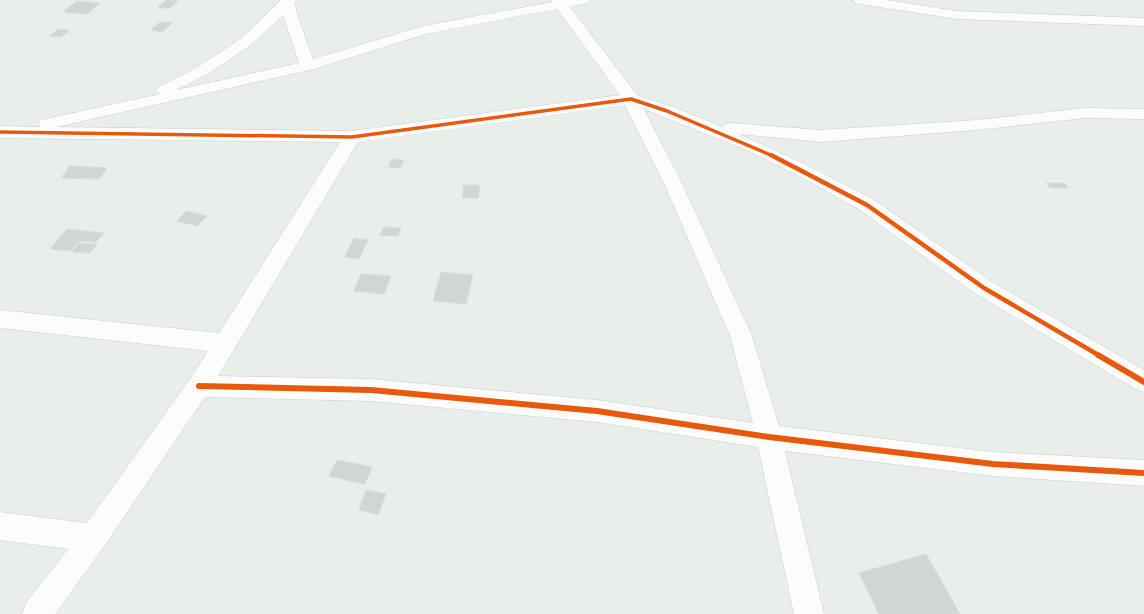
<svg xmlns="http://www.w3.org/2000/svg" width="1144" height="614" viewBox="0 0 1144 614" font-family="'Source Sans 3',sans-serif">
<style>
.building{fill:#d2d6d2;stroke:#d8ddd9}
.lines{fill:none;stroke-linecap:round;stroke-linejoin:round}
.minor-casing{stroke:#cacbcb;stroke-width:1}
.minor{fill:#fcfcfc;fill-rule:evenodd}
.cycleway-far2-casing{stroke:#fff;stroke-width:5.5}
.cycleway-far1-casing{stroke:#fff;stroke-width:7}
.cycleway-casing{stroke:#fff;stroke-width:8}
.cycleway-far2{stroke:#e8590c;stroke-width:3.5}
.cycleway-far1{stroke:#e8590c;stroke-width:4.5}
.cycleway{stroke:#e8590c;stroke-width:6}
</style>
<rect width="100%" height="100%" fill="#e8eeea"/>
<g class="building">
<path d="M166,0L178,1L169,9L158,7Z"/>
<path d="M77,1L100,3L87,14L63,12Z"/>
<path d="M160,22L172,23L163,32L151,30Z"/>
<path d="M58,29L70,30L61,37L50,36Z"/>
<path d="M392,159L404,160L400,168L388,167Z"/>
<path d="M70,166L107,168L99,179L61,178Z"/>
<path d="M1046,183H1064L1068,188H1050Z"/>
<path d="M464,185H480L478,198H462Z"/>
<path d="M186,211L207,216L197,226L177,221Z"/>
<path d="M384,227L401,228L398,236L380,235Z"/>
<path d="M67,229L104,233L96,242L79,241L70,251L50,249Z"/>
<path d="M354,238L368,240L359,259L345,257Z"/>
<path d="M79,243L97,244L90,253L72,252Z"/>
<path d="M441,272L473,275L466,304L433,301Z"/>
<path d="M361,274L391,276L384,294L354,291Z"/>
<path d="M337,460L372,467L365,484L329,476Z"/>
<path d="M366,490L386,494L378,515L359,510Z"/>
<path d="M926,554L960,614H879L859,573Z"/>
</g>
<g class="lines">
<g class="minor-casing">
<g id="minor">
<path d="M281,0H297L295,2L297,14L313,59L423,26L552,2L551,0H590L588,3L570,7L637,95L673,107L723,127L725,124L731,123L821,130L976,120L1085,108L1144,109V119L1085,118L976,130L821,142L739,134L815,169L874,200L992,282L1144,370V392L1136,389L976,294L860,210L801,177L751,152L644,109L681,181L752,336L779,426L993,452L1144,460V486L993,476L785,451L824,614H794L758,447L597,422L371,401L205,397L103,548L55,614H22L26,603L68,549L0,540V512L87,523L190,379L208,351L0,328V310L219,333L340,142L0,138V126L40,127L38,124L41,120L160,94L156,90L158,87L196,68L242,38ZM557,9L620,95L352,131L56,127L314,69L426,34ZM283,15L299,63L176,90L208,74L252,44ZM625,105L663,181L730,336L753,423L597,400L371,379L218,376L358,142Z"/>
<path d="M853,0H887L957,11L1144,18V26L957,19L860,4L855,3Z"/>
</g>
</g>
<use href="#minor" class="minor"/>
<g class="cycleway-far2-casing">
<path id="cycleway-far2" d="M0,132L352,137L631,99L667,111L773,156"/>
</g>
<g class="cycleway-far1-casing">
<path id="cycleway-far1" d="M771,155L867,205L984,288L1100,356"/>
</g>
<g class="cycleway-casing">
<g id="cycleway">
<path d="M1098,355L1144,382"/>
<path d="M199,386L371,390L597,411L769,437L993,464L1144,473"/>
</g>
</g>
<use href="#cycleway-far2" class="cycleway-far2"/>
<use href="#cycleway-far1" class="cycleway-far1"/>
<use href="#cycleway" class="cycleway"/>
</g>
</svg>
